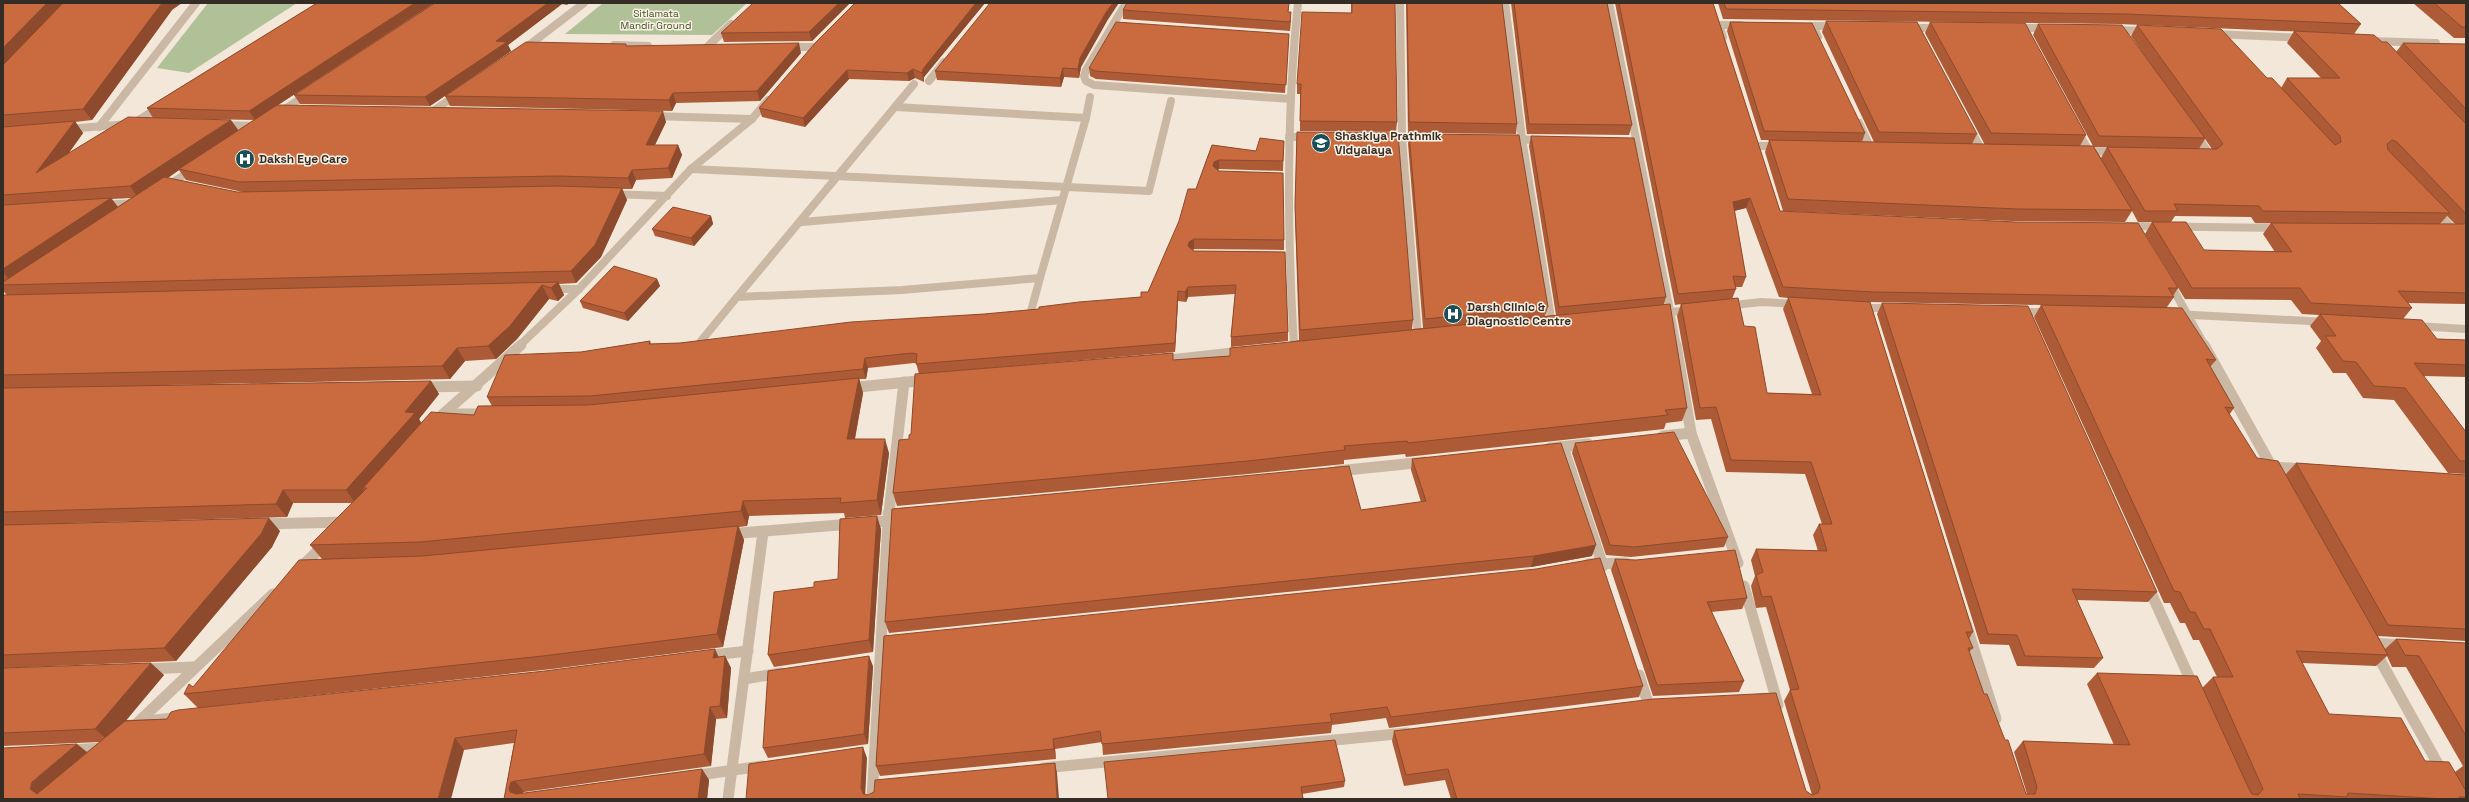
<svg xmlns="http://www.w3.org/2000/svg" width="2469" height="802" viewBox="0 0 2469 802" font-family="'Space Grotesk',sans-serif">
<style>
.green{fill:#b0c198}
.lines{fill:none;stroke-linecap:round;stroke-linejoin:round}
.minor-far1{stroke:#cab8a4;stroke-width:8}
.minor{stroke:#cab8a4;stroke-width:11}
.wall{fill:#ad5b36;fill-rule:evenodd}
.shaded-wall{fill:#8d4a2c}
.building{fill:#c96a3f;stroke:#8d4a2c}
.labels{text-anchor:middle;stroke-width:3;stroke-linejoin:round;paint-order:stroke}
.far-park-label{font-size:10px;fill:#415329;stroke:#f9f1e4}
.poi-label{font-size:12px;font-weight:bold;fill:#352c26;stroke:#f9f1e4;text-anchor:start}
</style>
<rect width="100%" height="100%" fill="#f2e7d8"/>
<g class="green">
<path d="M208,3H297L189,73L157,68Z"/>
<path d="M603,3H747L712,35L565,34Z"/>
</g>
<g class="lines">
<g class="minor-far1">
<path d="M1126,3L1086,70L1084,76L1086,81L1094,85L1291,99"/>
<path d="M1400,3L1402,138L1418,336"/>
<path d="M1505,3L1522,139L1552,324"/>
<path d="M1609,3L1677,346"/>
<path d="M1907,28H1941"/>
<path d="M2015,28H2049"/>
<path d="M2113,30L2147,31"/>
<path d="M2213,34L2303,38"/>
<path d="M1723,37L1719,25H1741"/>
<path d="M1818,37L1813,26H1837"/>
<path d="M2368,41L2436,43"/>
<path d="M614,45L648,46"/>
<path d="M786,47H814"/>
<path d="M706,48L731,24"/>
<path d="M524,49L584,3"/>
<path d="M929,81L944,62"/>
<path d="M914,84L737,297L902,290L1040,278L1086,118L1090,97"/>
<path d="M896,107L1086,118"/>
<path d="M433,111L458,94"/>
<path d="M280,112L309,93"/>
<path d="M652,116L752,119"/>
<path d="M134,123L161,106"/>
<path d="M1859,123L1870,147"/>
<path d="M223,125L256,126"/>
<path d="M99,127L196,3"/>
<path d="M1969,127L1982,151"/>
<path d="M67,129L129,124"/>
<path d="M2077,130L2093,158"/>
<path d="M2195,133L2210,155H2205"/>
<path d="M1289,137H1311"/>
<path d="M1385,138H1423"/>
<path d="M1507,139L1543,140"/>
<path d="M1758,146H1779"/>
<path d="M2085,151L2117,152"/>
<path d="M691,169L1149,191L1171,101"/>
<path d="M167,186L193,169"/>
<path d="M611,194L667,196"/>
<path d="M103,205L135,203"/>
<path d="M2435,210L2454,230"/>
<path d="M802,222L1062,200"/>
<path d="M2128,226L2280,228"/>
<path d="M2168,280L2205,346"/>
<path d="M549,289H579"/>
<path d="M1726,306L1761,302L1798,304"/>
<path d="M1860,308H1892"/>
<path d="M1031,311L1040,278"/>
<path d="M2018,312H2050"/>
<path d="M1659,313L1692,310"/>
<path d="M2174,314L2327,322"/>
<path d="M2415,326L2466,329"/>
<path d="M701,341L737,297"/>
<path d="M519,346L579,289L691,169L752,119L768,100"/>
<path d="M1294,346C1287,231 1286,117 1298,3"/>
</g>
<g class="minor">
<path d="M1294,345V347"/>
<path d="M1676,345L1691,433L1738,563"/>
<path d="M2204,345L2274,471"/>
<path d="M1161,361L1242,352"/>
<path d="M421,387L477,386"/>
<path d="M848,388L928,380"/>
<path d="M447,414H487"/>
<path d="M442,415L521,345"/>
<path d="M1663,436L1691,433"/>
<path d="M1563,447L1603,566"/>
<path d="M1550,448L1588,444"/>
<path d="M2272,467L2304,469"/>
<path d="M1337,471L1425,462"/>
<path d="M888,514L905,513"/>
<path d="M261,524L347,522"/>
<path d="M729,534L888,521"/>
<path d="M1588,564L1626,563"/>
<path d="M299,569L325,544"/>
<path d="M1744,586L1778,705"/>
<path d="M2148,586L2194,688"/>
<path d="M1966,624L1996,719"/>
<path d="M2370,643L2404,645"/>
<path d="M2375,651L2443,773"/>
<path d="M704,656L748,651"/>
<path d="M145,669L194,667"/>
<path d="M1639,675L1648,703"/>
<path d="M744,679L781,673"/>
<path d="M147,721L181,717"/>
<path d="M131,729L273,594"/>
<path d="M70,750L104,748"/>
<path d="M1043,768L1407,733"/>
<path d="M692,776L762,766"/>
<path d="M728,799L763,532"/>
<path d="M872,799L888,521L904,382"/>
</g>
</g>
<g class="wall">
<path d="M3,3L172,10L92,120L75,122L83,133L68,154L238,131L254,120L153,118L147,108L317,3H434L278,105L666,122L655,145H678L682,155L672,178L636,180L632,189H622L627,200L601,257L576,283L559,284L564,295L558,301L549,299L517,339L496,359L465,361L450,379L166,385L431,381L439,394L419,419L421,423L474,415L492,406L487,397L581,352L650,341L651,344L680,343L1039,309L1141,297L1148,292L1196,189L1212,145L1256,151L1284,141L1283,171L1219,169L1218,170L1284,240V250L1194,249L1193,250L1194,251L1285,252L1288,332V341L1231,347V337L1235,294L1188,297L1186,302L1178,301L1175,352L919,374L916,363H914L868,368L866,379H859L863,393L855,439L889,453L881,515L845,518L844,513L749,516L747,526L739,527L744,540L723,647L552,669L198,708L184,694L193,687L322,559L310,545L353,503H293L287,517L69,523L280,531L272,547L176,661L3,668V295H7L3,291ZM179,170L186,180L243,192H237L168,178ZM131,198L118,207L112,199Z"/>
<path d="M435,3H570L567,5L562,4L508,45L511,51L430,106L300,104L294,95Z"/>
<path d="M850,3L812,41L724,42L721,33Z"/>
<path d="M855,3H985L924,77V82L915,78L909,81L849,79L805,127L762,117L759,108Z"/>
<path d="M1351,3H1395L1397,122L1396,132L1300,131V94H1297V84L1351,13Z"/>
<path d="M1406,3H1502L1517,124L1516,134L1408,133Z"/>
<path d="M1511,3H1607L1632,125L1629,135L1527,134Z"/>
<path d="M1615,3H1713L1780,211L2178,288L2173,296L2174,297L2167,307L2216,360L2210,367L2234,408L2229,415L2257,458L2286,474L2296,463L2466,475V641L2378,636L2385,649L2396,639L2466,643V799H1451L1445,780L1404,786L1392,741L1394,731L1806,791L1812,795L1784,701L1790,690L1766,607L1756,608L1751,586L1755,576L1751,560L1756,549L1818,551L1813,535L1819,524H1822L1805,474L1726,472L1711,419L1696,420L1677,316L1681,304L1675,305ZM1746,208L1779,297L1788,298L1783,309L1812,394L1767,393L1744,326L1732,299L1736,289L1735,287H1742L1746,277L1734,211ZM1870,302L2041,305L2034,317L2164,603H2170L2180,623H2185L2193,640H2199L2217,677H2213L2202,688L2097,673L2087,684L2114,745L2023,741L2014,752L2027,794H2026L1984,694L1969,652L1973,648L1969,639L1973,632ZM2387,656L2392,667H2406L2463,766L2455,772L2425,761L2329,714L2302,663L2376,666Z"/>
<path d="M1718,3H2379L2339,4L2361,24L2354,34L2119,24L1723,19Z"/>
<path d="M2413,3H2466V38H2454Z"/>
<path d="M1123,10L1289,12L1291,21L1290,31L1123,19Z"/>
<path d="M1107,21L1081,67L1079,78L1064,77L1061,87L937,80L935,71Z"/>
<path d="M1826,21L1977,134L1972,144L1985,145L1925,33L1930,22L2086,135L2080,146H2093L2033,35L2038,24L2153,68L2131,36L2137,25L2267,78L2281,88L2287,78H2321L2287,43L2294,31L2382,42L2396,52L2403,43L2466,44V304L2408,303L2412,308L2403,319L2437,339L2466,340V377L2423,376L2466,432V474L2448,473L2394,400L2363,398L2346,373H2333L2316,348L2321,341L2310,326L2319,315L2302,314L2291,300L2185,299L2145,234L2152,222L2204,250L2275,252L2263,234L2271,223L2412,224L2255,223L2251,217L2175,216L2171,222H2138L2132,211L2125,222L2011,221L1783,211L1765,152L1769,140H1761L1727,31L1730,22L1865,133L1862,142H1874L1822,32ZM2205,139L2212,149L2107,147L2101,158L2094,147L2199,149ZM2447,216L2455,224H2440Z"/>
<path d="M1289,34L1285,93L1096,79L1090,76L1089,68Z"/>
<path d="M627,46L801,53L760,101L676,103L672,111L450,106L445,96Z"/>
<path d="M1297,132L1413,320L1412,329L1423,328L1408,144L1409,134L1548,307L1545,316L1556,315L1529,146L1531,136L1666,297L1664,304L1687,408L1682,421L1666,423L1664,429L1406,457L1405,454L1344,460V464L1248,474L897,506L893,493L909,439L911,434L1174,360L1230,356L1299,340L1295,217Z"/>
<path d="M711,216L713,224L694,246L655,236L652,229Z"/>
<path d="M657,279L660,286L628,321L583,308L580,301Z"/>
<path d="M1882,303L2157,592L2148,602L2077,600L2103,658L2094,668L2017,666L2009,645L1980,644L1877,314Z"/>
<path d="M1575,443L1728,537L1724,547L1631,557L1606,555L1572,453Z"/>
<path d="M1412,459L1592,556L1531,567L889,633L885,622L1361,510L1421,502L1411,470Z"/>
<path d="M881,529L873,652L774,667L768,655L814,587L838,579Z"/>
<path d="M1615,559L1747,598L1742,609L1711,612L1744,681L1739,692L1653,696L1611,570Z"/>
<path d="M884,636L1643,686L1639,697L1389,728L1386,718L1332,725L1331,733L1103,755L1102,742L1055,749L1056,759L880,776L876,766Z"/>
<path d="M725,656L731,668L727,718L716,719L711,766L524,792L520,794L702,769L709,780L707,799H504L514,743L464,750L87,752L100,742L3,746V668L164,675L126,720L167,719Z"/>
<path d="M873,666L868,744L768,758L763,748Z"/>
<path d="M1345,781L1344,787L1302,794L1303,799H1108Z"/>
</g>
<g class="shaded-wall">
<path d="M47,3H65L3,69V48Z"/>
<path d="M162,3H182L172,10L92,120L83,109Z"/>
<path d="M415,3H434L255,120L249,111Z"/>
<path d="M548,3H562V4L508,45L511,51L430,106L425,97L496,41Z"/>
<path d="M839,3H850L812,41L809,32Z"/>
<path d="M976,3H985L924,77V82L922,73L923,69Z"/>
<path d="M1113,3H1119L1107,21L1081,67L1079,78L1078,69L1080,58L1106,12Z"/>
<path d="M799,43L801,53L760,101L757,91Z"/>
<path d="M1063,68L1064,77L1061,87L1060,78Z"/>
<path d="M913,69L915,78L909,81L907,73Z"/>
<path d="M847,70L849,79L805,127L803,118Z"/>
<path d="M673,93L676,103L672,111L669,100Z"/>
<path d="M663,111L666,122L650,155L646,145Z"/>
<path d="M231,120L239,131L179,169V170L138,198L130,186Z"/>
<path d="M75,121L83,133L46,185L36,173Z"/>
<path d="M678,145L682,155L672,178L668,168Z"/>
<path d="M1219,160V169L1214,172L1213,166L1214,162Z"/>
<path d="M632,170L636,180L632,189L628,178Z"/>
<path d="M622,188L627,200L601,257L576,283L571,271Z"/>
<path d="M111,198L120,210L11,282L3,272V269Z"/>
<path d="M1750,198L1746,208L1729,212L1733,202Z"/>
<path d="M711,216L713,224L694,246L691,238Z"/>
<path d="M1194,239V249L1189,252L1188,246L1189,242Z"/>
<path d="M657,279L660,286L628,321L624,313Z"/>
<path d="M558,282L564,295L558,301L551,288Z"/>
<path d="M542,285L549,299L517,339L496,359L488,346Z"/>
<path d="M1188,287V297L1186,302L1185,292Z"/>
<path d="M1178,291V301L1175,352V343Z"/>
<path d="M457,348L465,361L450,379L442,366Z"/>
<path d="M865,358L868,368L866,379L863,369Z"/>
<path d="M859,378L863,393L852,454L847,439Z"/>
<path d="M431,381L439,394L419,419L423,426L363,488L365,492L355,503L346,490L405,412Z"/>
<path d="M885,439L889,453L881,515L877,500Z"/>
<path d="M283,490L293,503L287,517L276,504Z"/>
<path d="M743,501L749,516L747,526L741,511Z"/>
<path d="M877,516L881,529L873,652L869,640Z"/>
<path d="M269,518L280,531L272,547L176,661L164,648Z"/>
<path d="M738,526L744,540L723,647L717,634Z"/>
<path d="M1596,545L1592,556L1531,567L1534,556Z"/>
<path d="M715,649L721,662L713,658Z"/>
<path d="M725,656L731,668L727,718L720,706Z"/>
<path d="M869,656L873,666L868,744L864,734Z"/>
<path d="M151,663L164,675L109,741L95,729Z"/>
<path d="M710,707L716,719L711,766L704,754Z"/>
<path d="M455,738L464,750L451,799H438Z"/>
<path d="M1053,739L1055,749L1056,759L1054,749Z"/>
<path d="M77,744L92,756L43,799L30,789L32,782Z"/>
<path d="M863,747L867,758L865,799L861,788Z"/>
<path d="M1055,763L1057,773L1059,799H1057Z"/>
<path d="M702,769L709,780L707,799H698Z"/>
<path d="M515,781L524,792L520,794L518,799L510,792L509,788L511,782Z"/>
</g>
<g class="building">
<path d="M3,3H47L3,48Z"/>
<path d="M63,3H162L83,109L3,115V65Z"/>
<path d="M317,3H415L249,111L147,108Z"/>
<path d="M435,3H548L496,41L507,42L425,97L294,95Z"/>
<path d="M753,3H839L809,32L721,33Z"/>
<path d="M855,3H976L923,69L922,73L913,69L907,73L847,70L803,118L759,108L816,42Z"/>
<path d="M990,3H1113L1106,12L1080,58L1078,69L1063,68L1060,78L935,71Z"/>
<path d="M1127,3H1289L1288,12H1291L1290,22L1123,10Z"/>
<path d="M1352,3H1395L1397,122L1300,121L1301,84H1297L1302,12L1352,13Z"/>
<path d="M1407,3H1502L1517,124L1409,122Z"/>
<path d="M1514,3H1607L1632,125L1529,124Z"/>
<path d="M1619,3H1713L1780,211L2016,222L2138,223L2178,288H2168L2174,297L1874,292L1783,287L1750,198L1733,202L1746,277L1733,276L1736,289L1678,294Z"/>
<path d="M1724,3H2338L2361,24L2125,14L1726,9Z"/>
<path d="M2434,3H2466V27H2462Z"/>
<path d="M1826,21L1917,22L1977,134L1879,132Z"/>
<path d="M1116,22L1289,34L1286,85L1095,71L1089,68Z"/>
<path d="M1730,22L1812,23L1865,133L1764,131Z"/>
<path d="M1930,22L2025,23L2086,135L1991,133Z"/>
<path d="M2038,24L2122,25L2205,138L2099,136Z"/>
<path d="M2137,25L2221,29L2267,78H2272L2335,145L2341,142L2340,136L2287,78H2340L2294,31L2374,35L2382,42H2387L2466,124V214L2397,142L2392,140L2387,144L2388,150L2450,213L2263,211L2259,206L2174,204L2178,211H2145L2107,147L2217,149L2223,144Z"/>
<path d="M526,42L626,44V46L799,43L757,91L673,93L669,100L445,96Z"/>
<path d="M2403,43L2466,44V109Z"/>
<path d="M277,105L663,111L646,145H678L668,168L632,170L628,178L558,176L239,182L179,169Z"/>
<path d="M128,117L231,120L130,186L3,195V127L75,121L36,173Z"/>
<path d="M1297,132L1398,133L1413,320L1300,330L1295,206Z"/>
<path d="M1409,134L1519,135L1548,307L1425,319Z"/>
<path d="M1531,136L1634,138L1666,297L1559,307Z"/>
<path d="M1260,138L1284,141L1283,161L1219,160L1214,162L1213,166L1219,171L1283,173L1284,240L1194,239L1189,242L1188,246L1194,251L1285,252L1288,332L1231,337L1236,285L1188,287L1185,292L1178,291L1175,343L916,364L917,354L912,353L865,358L863,369L590,396L487,397L505,355L581,352L650,341L649,344L680,343L851,322L984,314L1039,309V307L1079,302L1141,297V292H1148L1179,221L1188,189H1196L1212,145L1256,151Z"/>
<path d="M1769,140L2093,146L2132,210L2018,209L1788,199Z"/>
<path d="M164,177L237,192L558,186L622,188L595,245L571,271L3,285V282Z"/>
<path d="M111,198L3,269V205Z"/>
<path d="M673,207L711,216L691,238L652,229Z"/>
<path d="M2152,222H2186L2204,250L2292,252L2271,223L2464,224L2466,223V293L2398,291L2412,308L2311,303L2300,288H2192Z"/>
<path d="M614,266L657,279L624,313L580,301Z"/>
<path d="M558,282L551,288L542,285L510,326L488,346L457,348L442,366L3,375V295Z"/>
<path d="M1788,297L1870,302L1973,632H1966L1973,648H1968L1984,694H1987L2005,740H2008L2026,794H2035L2037,787L2023,741L2130,745L2097,673L2197,676L2250,791L2252,794L2258,795L2263,789L2213,677H2233L2210,629H2204L2195,612H2190L2180,592L2174,591L2041,305L2182,308L2216,360L2206,359L2234,408L2225,407L2257,458L2278,461L2388,655L2296,651L2329,714L2401,718L2425,761L2449,762L2466,791V797H2459L2460,799H2444L2348,793L2347,797L2298,794L2300,799H1457L1448,769L1406,775L1394,731L1653,699L1776,693L1806,791L1812,795L1818,793L1820,787L1790,690L1799,689L1771,596L1762,597L1756,575L1763,572L1756,549L1827,551L1819,524H1832L1811,462L1731,460L1716,407L1700,408L1681,304L1738,298L1744,326L1755,327L1767,393L1821,395Z"/>
<path d="M1882,303L2028,306L2157,592L2072,589L2103,658L2025,656L2017,635L1988,634Z"/>
<path d="M1670,304L1687,408L1665,410L1668,415L1408,443L1407,441L1344,446L1345,450L1248,461L893,493L899,440L909,439V435L911,434L915,374L1173,353V360L1230,356V348Z"/>
<path d="M2320,314L2422,320L2437,339L2466,340V365L2414,363L2466,432V461H2460L2405,388L2374,386L2356,362L2343,361L2325,336H2336Z"/>
<path d="M859,378L847,439H885L877,500L840,503L841,498L743,501L741,511L420,542L310,545L367,488H363L431,412L474,415L478,406L588,405Z"/>
<path d="M431,381L405,412L415,413L346,490H283L276,504L3,512V388Z"/>
<path d="M1674,432L1728,537L1634,547L1610,545L1575,443Z"/>
<path d="M1561,443L1596,545L1534,556L885,622L892,509L1349,466L1361,510L1426,501L1412,459Z"/>
<path d="M2296,463L2466,475V629L2388,625Z"/>
<path d="M877,516L869,640L768,655L774,592L814,587V582L838,579L840,519Z"/>
<path d="M269,518L261,534L164,648L3,655V525Z"/>
<path d="M738,526L717,634L543,656L184,694L189,684L193,687L299,560L422,556Z"/>
<path d="M1735,550L1747,598L1707,602L1744,681L1657,685L1615,559L1636,560Z"/>
<path d="M1600,558L1643,686L1391,717L1387,707L1330,714L1332,722L1102,744L1100,731L1053,739L1054,749L876,766L884,636L1536,569Z"/>
<path d="M2396,639L2466,643V736L2419,656L2405,655Z"/>
<path d="M715,649L713,658L725,656L720,706L710,707L704,754L515,781L511,782L509,788L510,792L517,794L702,769L698,799H504L517,730L455,738L438,799H3V748L77,744L32,782L30,789L37,794L125,721L167,719L171,712L178,710L545,671Z"/>
<path d="M869,656L864,734L763,748L768,671Z"/>
<path d="M151,663L95,729L3,733V668Z"/>
<path d="M1335,740L1345,781L1301,787L1303,798L1296,799H1108L1104,762Z"/>
<path d="M863,747L861,788L863,794L868,795L874,792L875,780L1055,763L1057,799H746L749,764Z"/>
</g>
<defs>
<g id="school-disc" transform="scale(1)"><circle r="9.5" fill="#1b4f57" stroke="#f9f1e4"/><path d="M0-5L7-2L0 1L-7-2ZM-4 1L0 2.5L4 1V4Q0 6-4 4Z" fill="#fff"/></g>
<g id="hospital-disc" transform="scale(1)"><circle r="9.5" fill="#1b4f57" stroke="#f9f1e4"/><path d="M-5-5h3v3.5h4V-5h3V5h-3V1.5h-4V5h-3Z" fill="#fff"/></g>
</defs>
<g fill-rule="evenodd">
<use href="#school-disc" x="1321" y="143"/>
<use href="#hospital-disc" x="245" y="159"/>
<use href="#hospital-disc" x="1453" y="314"/>
</g>
<g class="labels">
<g class="far-park-label">
<text x="656" y="17">Sitlamata<tspan x="656" dy="12">Mandir Ground</tspan></text>
</g>
<g class="poi-label">
<text x="1335" y="140">Shaskiya Prathmik<tspan x="1335" dy="14">Vidyalaya</tspan></text>
<text x="259" y="163">Daksh Eye Care</text>
<text x="1467" y="311">Darsh Clinic &amp;<tspan x="1467" dy="14">Diagnostic Centre</tspan></text>
</g>
</g>
<rect width="2469" height="802" fill="none" stroke="#352c26" stroke-width="8"/>
</svg>
